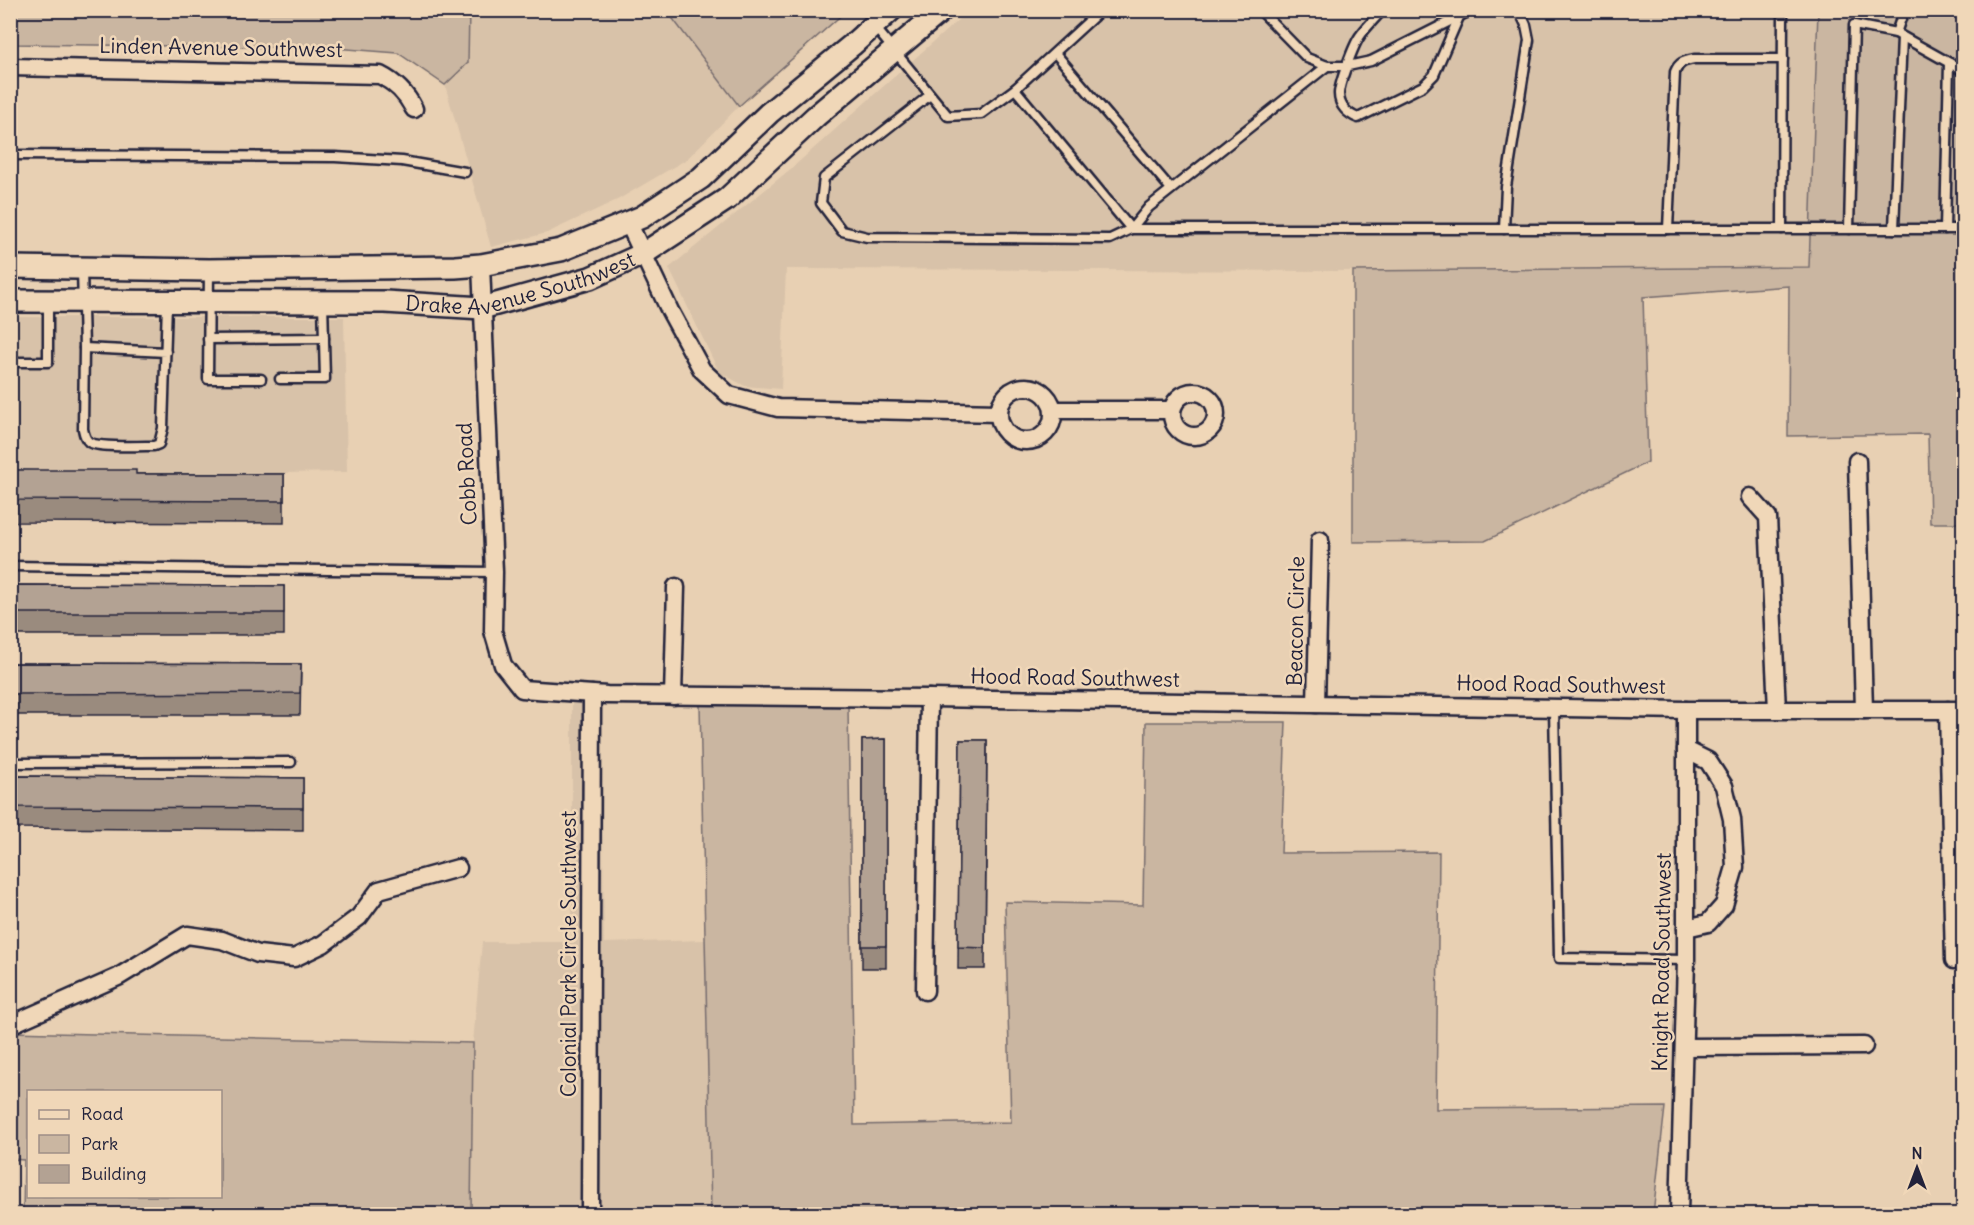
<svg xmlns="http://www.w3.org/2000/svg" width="1974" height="1225" viewBox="0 0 1974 1225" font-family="Delius,sans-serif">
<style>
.built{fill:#d8c2a9}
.green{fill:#cab6a1;stroke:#766c6e;stroke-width:1.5;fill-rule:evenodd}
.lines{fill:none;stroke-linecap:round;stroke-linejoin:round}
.stream{stroke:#6c6368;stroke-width:5}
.service-casing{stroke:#22223b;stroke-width:13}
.minor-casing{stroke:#22223b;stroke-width:21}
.tertiary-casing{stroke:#22223b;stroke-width:26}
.service{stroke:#f0d7b8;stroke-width:8}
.minor{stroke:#f0d7b8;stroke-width:16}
.tertiary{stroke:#f0d7b8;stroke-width:21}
.wall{fill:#9a8b7e;stroke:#22223b;stroke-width:1.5}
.building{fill:#b3a293;stroke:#22223b;stroke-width:1.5}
.labels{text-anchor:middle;stroke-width:5;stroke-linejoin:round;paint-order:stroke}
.street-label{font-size:21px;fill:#22223b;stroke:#f0d7b8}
</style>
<rect width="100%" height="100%" fill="#e8d0b3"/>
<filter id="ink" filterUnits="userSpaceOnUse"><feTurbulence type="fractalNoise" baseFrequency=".0167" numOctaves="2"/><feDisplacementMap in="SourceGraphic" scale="12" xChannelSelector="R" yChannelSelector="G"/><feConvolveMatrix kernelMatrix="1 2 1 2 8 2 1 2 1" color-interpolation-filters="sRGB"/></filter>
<g filter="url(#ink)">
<g class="built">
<path d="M469,11H667L739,106L687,159L619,199L547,233L491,247L445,85L468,63Z"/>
<path d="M968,11H1818L1810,267L1353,271L786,269L781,389L745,386L719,372L669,268L793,167Z"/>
<path d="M10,317H344L347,472L11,477Z"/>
<path d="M572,703H602L604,943L705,940L711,1214H471L473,1043L482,942H572Z"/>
</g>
<g class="green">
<path d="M11,10L469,11L468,63L445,85L398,53L334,48L11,44Z"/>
<path d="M667,11H846L739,106Z"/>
<path d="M1818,11H1963V523H1930L1928,434L1788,436L1789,286L1643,297L1648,462L1485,541L1353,542V271L1809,267Z"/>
<path d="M700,704L848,705L854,1125L1011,1122L1005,902L1143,905L1146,722H1286L1281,853L1439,852L1436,1109L1665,1107L1653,1214H711Z"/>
<path d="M10,1032L473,1043L471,1214H23L24,1160L11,1159ZM28,1092H220V1196H28Z"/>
</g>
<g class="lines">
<path class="stream" d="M1947,10L1964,21"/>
<g class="service-casing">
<g id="service">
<path d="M1260,10L1307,58L1327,66H1348L1371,61L1472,10"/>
<path d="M1382,10C1375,19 1366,27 1360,36C1354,44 1339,84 1339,94C1339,106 1348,114 1358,118L1423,86L1434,75L1459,17"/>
<path d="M874,26L948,116L981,114L1015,89L1101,10"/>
<path d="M1896,33L1904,10"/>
<path d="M1055,53L1171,189"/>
<path d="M1015,89L1131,229L1149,207L1327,66"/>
<path d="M930,95L824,178L821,203L842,231L867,237L1110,239L1131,229H1782L1783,10"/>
<path d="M10,155L335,157L402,161L465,172"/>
<path d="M1504,229L1506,187L1529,40L1526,25L1519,10"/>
<path d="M1668,229L1675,72C1679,62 1684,61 1694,59H1783"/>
<path d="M1782,229H1964"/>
<path d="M1849,229L1854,25L1896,33L1964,71"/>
<path d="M1894,229L1902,37"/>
<path d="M1945,229L1949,63"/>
<path d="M82,269L84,348"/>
<path d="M209,270L208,379H261"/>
<path d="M208,339L324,338"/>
<path d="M166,352L84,348L83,429C84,434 85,439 89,442C97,448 142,446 154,446L159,444L163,428L167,303"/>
<path d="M10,362H48V301"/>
<path d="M280,379H325L323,302"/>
<path d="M10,566L494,572"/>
<path d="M1554,708L1559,958L1686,960"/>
<path d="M10,763L291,762"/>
</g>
</g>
<g class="minor-casing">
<g id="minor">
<path d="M10,67L380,75C396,83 406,93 414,109"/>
<path d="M628,222L670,311L702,370L729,395L778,408L998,413"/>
<path d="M481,265L494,572L493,631L503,665L522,689L607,695L929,698L1686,710H1964"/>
<circle cx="1026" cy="414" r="27"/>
<circle cx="1194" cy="414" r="22"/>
<path d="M1053,410H1172"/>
<path d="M1857,461L1864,710"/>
<path d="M1750,497L1768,517L1777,710"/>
<path d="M673,696L676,587"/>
<path d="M1316,704L1320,540"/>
<path d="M1948,710L1954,960"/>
<path d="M1686,928L1708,923L1724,905L1735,867L1732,819L1724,786L1708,761L1686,750"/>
<path d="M925,991L929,698"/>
<path d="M10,1025L118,977L187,935L222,940L258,954L294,958L323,944L359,917L379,890L458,868"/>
<path d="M1684,1047L1864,1046"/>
<path d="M590,1214L592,694"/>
<path d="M1679,1214L1686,960V710"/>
</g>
</g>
<g class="tertiary-casing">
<g id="tertiary">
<path d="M10,267L209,270L455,267L481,265L561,250L642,217L701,178L769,113L852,45L891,10"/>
<path id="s1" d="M10,301L385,302L482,308L590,278L643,254L727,199L816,116L942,10"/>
</g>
</g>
<use href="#service" class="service"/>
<use href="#minor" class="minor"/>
<use href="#tertiary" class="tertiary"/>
</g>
<g class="wall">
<path d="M10,470L136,474H284V523L10,522Z"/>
<path d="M10,585L284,586V635H10Z"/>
<path d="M10,663L301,664L300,715H10Z"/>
<path d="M886,739V968H862V740Z"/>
<path d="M960,740H987L985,969H958Z"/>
<path d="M10,776L303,778V830L10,828Z"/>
</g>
<g class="building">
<path d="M10,470H136V474H284V501L10,500Z"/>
<path d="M10,585L284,586V613H10Z"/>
<path d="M10,663L301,664L300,693L10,694Z"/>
<path d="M886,739V946H862V740Z"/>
<path d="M960,740H987L985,948L958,947Z"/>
<path d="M10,776L303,778V808L10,807Z"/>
</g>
</g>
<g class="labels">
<g class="street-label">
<text transform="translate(221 48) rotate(1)" y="7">Linden Avenue Southwest</text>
<text dy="7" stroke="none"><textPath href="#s1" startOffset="514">Drake Avenue Southwest</textPath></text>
<text transform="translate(467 474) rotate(-93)" y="7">Cobb Road</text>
<text transform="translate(1296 621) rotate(-89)" y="7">Beacon Circle</text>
<text transform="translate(1075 678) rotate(1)" y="7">Hood Road Southwest</text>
<text transform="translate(1561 685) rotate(1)" y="7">Hood Road Southwest</text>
<text transform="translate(569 954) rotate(-90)" y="7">Colonial Park Circle Southwest</text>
<text transform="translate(1662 962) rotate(-89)" y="7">Knight Road Southwest</text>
</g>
</g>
<rect width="1974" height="1225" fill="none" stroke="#f0d7b8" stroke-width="36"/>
<rect x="18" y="18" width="1938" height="1189" fill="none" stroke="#22223b" stroke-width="2" filter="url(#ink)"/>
<rect x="27" y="1090" width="195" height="108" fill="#f0d7b8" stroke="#9e8f86" stroke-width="1.5"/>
<rect x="39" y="1110" width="30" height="9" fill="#f0d7b8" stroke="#9e8f86" stroke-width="1.5"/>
<text x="81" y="1120" font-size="18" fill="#22223b">Road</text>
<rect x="39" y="1135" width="30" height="18" fill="#cab6a1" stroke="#9e8f86" stroke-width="1.5"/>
<text x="81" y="1150" font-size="18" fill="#22223b">Park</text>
<rect x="39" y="1165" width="30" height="18" fill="#b3a293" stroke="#9e8f86" stroke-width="1.5"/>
<text x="81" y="1180" font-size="18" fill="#22223b">Building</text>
<g transform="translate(1917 1168)" stroke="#f0d7b8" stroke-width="4.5" paint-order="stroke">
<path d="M0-4.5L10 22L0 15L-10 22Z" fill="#22223b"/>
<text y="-9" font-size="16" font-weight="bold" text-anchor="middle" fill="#22223b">N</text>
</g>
</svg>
